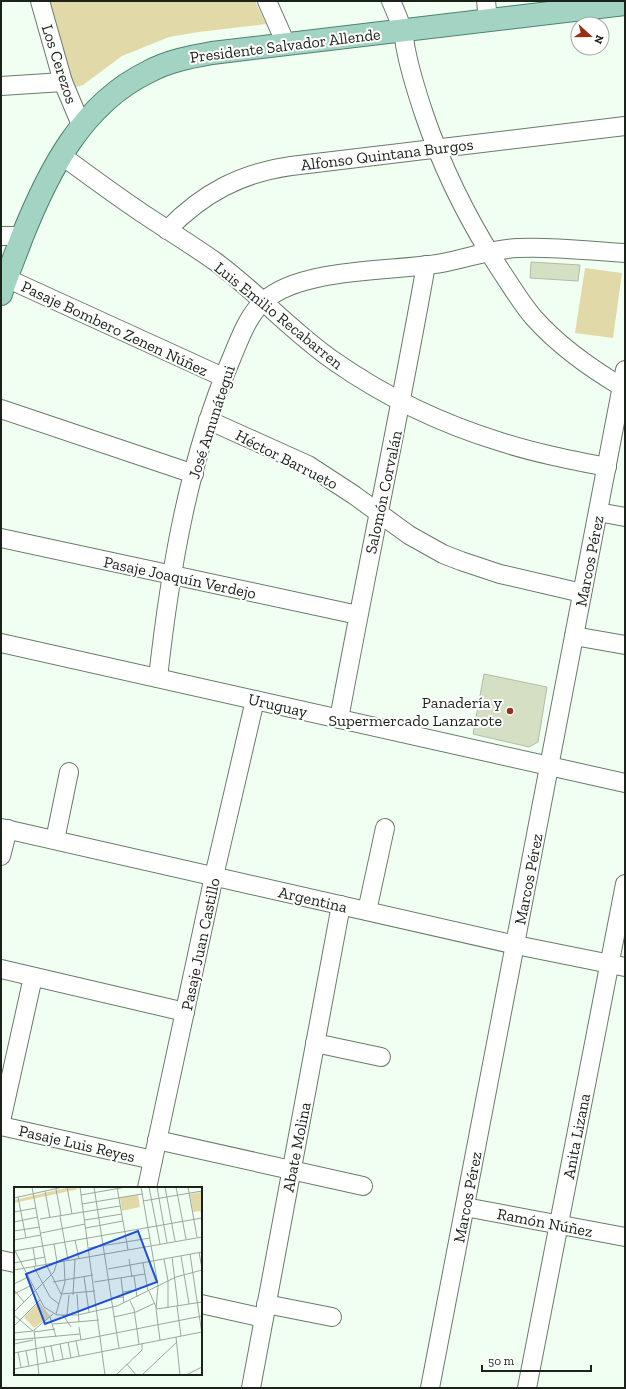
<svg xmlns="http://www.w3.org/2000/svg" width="626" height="1389" viewBox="0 0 626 1389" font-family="'Zilla Slab',serif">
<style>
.green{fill:#e1daa8}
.building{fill:#d5dfc4;stroke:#b3bda3}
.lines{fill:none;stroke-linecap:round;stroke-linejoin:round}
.minor-casing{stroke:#687b69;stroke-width:20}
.major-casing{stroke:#4b836e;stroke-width:24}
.minor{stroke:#fff;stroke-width:18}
.major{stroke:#a3d4c3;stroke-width:22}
.poi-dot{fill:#982f1a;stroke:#fff;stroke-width:1.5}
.labels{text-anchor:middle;stroke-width:4;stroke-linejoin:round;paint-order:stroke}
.street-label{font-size:16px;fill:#1a221a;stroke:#fff}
.poi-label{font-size:16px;fill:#1a221a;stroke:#fff;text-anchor:end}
.inset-road{fill:none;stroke:#9ba79c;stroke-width:1}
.view{fill:#1d4ed8;fill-opacity:0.15;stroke:#1d4ed8;stroke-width:2}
.inset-edge{fill:none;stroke:#1a221a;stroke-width:2}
</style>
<rect width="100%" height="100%" fill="#f1fff2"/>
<g class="green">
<path d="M47,1H255L266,24L199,32L169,37L122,56L83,85L73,88Z"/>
<path d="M585,268L622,273L613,338L575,333Z"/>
</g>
<g class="building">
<path d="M531,262L580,265L578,281L530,278Z"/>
<path d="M484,674L547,687L538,742L529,747L473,734Z"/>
</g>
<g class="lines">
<g class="minor-casing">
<g id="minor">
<path d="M40,1L63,82L82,127"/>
<path d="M267,1L286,44"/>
<path d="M391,1C395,10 399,19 402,29C405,35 404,43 406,50C410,71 417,93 424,114C443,170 470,224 503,274C513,289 522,304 534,318C559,346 590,368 622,387L625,388"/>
<path d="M486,1L488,20"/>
<path d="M1,86L63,82"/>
<path d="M61,155C88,175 114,194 142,213C166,229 192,245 216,262C258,293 292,332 334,361C384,396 442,424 501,442C535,453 571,460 607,467"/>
<path d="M167,230C203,193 241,173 291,166L625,126"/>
<path d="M1,236H23"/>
<path d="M6,278L223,377"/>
<path d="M1,409L194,474"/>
<path d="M208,420L308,465L354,495L409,535L443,554L461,561L500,574L582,593"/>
<path d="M598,512L625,517"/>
<path d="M1,538L358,615"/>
<path d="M574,636L625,645"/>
<path d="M1,643L625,783"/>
<path d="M158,678C170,569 189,458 232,357C240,338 248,315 264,301C302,267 393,272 442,263C468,258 492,249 518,248C553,246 589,251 625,253"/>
<path d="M339,719C367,567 399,417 426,265"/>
<path d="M1,828L516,945L625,967"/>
<path d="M55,840L69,772"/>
<path d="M1,856L8,829"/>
<path d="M367,911L385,828"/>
<path d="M1,969L185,1012"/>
<path d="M315,1043L381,1057"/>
<path d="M1,1121L33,977"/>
<path d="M1,1126L153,1160"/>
<path d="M157,1140L363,1186"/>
<path d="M147,1188L214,876L255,700"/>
<path d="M465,1207L625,1237"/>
<path d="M1,1260L15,1263"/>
<path d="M201,1304L264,1318"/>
<path d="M266,1304L332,1317"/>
<path d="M251,1388L341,905"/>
<path d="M430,1388L625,370"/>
<path d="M527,1388L625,884"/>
</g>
</g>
<g class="major-casing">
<path id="major" d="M1,294C7,275 15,256 22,237C48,172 82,104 148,72C168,61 190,57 212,53L625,4"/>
</g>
<use href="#minor" class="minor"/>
<use href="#major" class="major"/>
</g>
<circle class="poi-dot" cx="510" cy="711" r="4"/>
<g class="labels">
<g class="street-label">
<text transform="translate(285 45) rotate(-7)" y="6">Presidente Salvador Allende</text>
<text transform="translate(60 64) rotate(72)" y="6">Los Cerezos</text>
<text transform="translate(387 154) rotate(-7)" y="6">Alfonso Quintana Burgos</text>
<text transform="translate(279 315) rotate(39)" y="6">Luis Emilio Recabarren</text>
<text transform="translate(115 328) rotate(25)" y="6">Pasaje Bombero Zenen Núñez</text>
<text transform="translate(211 422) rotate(-72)" y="6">José Amunátegui</text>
<text transform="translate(287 459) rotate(27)" y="6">Héctor Barrueto</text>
<text transform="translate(383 492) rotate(-78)" y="6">Salomón Corvalán</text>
<text transform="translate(589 561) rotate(-79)" y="6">Marcos Pérez</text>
<text transform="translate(180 577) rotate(12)" y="6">Pasaje Joaquín Verdejo</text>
<text transform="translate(278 705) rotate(13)" y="6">Uruguay</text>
<text transform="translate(528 879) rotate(-79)" y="6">Marcos Pérez</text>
<text transform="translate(313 899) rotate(13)" y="6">Argentina</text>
<text transform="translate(200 944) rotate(-78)" y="6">Pasaje Juan Castillo</text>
<text transform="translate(576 1136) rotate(-79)" y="6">Anita Lizana</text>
<text transform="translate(77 1143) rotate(13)" y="6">Pasaje Luis Reyes</text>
<text transform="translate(296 1147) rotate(-79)" y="6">Abate Molina</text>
<text transform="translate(467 1197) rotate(-79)" y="6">Marcos Pérez</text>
<text transform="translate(545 1222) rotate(11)" y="6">Ramón Núñez</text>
</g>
<g class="poi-label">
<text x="502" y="708">Panadería y<tspan x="502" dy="18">Supermercado Lanzarote</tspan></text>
</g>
</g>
<g transform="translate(14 1187)">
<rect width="188" height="188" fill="#f1fff2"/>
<path d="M56,0L65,2L0,16V13ZM188,5V30L186,24L179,25L176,7ZM124,8L126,20L108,24L106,11ZM25,115L36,129L20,141L10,130Z" fill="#e1daa8"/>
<path class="inset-road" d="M18,0L32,77M53,0L58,27M66,0L91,188M80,0L105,161M103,0L114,63M127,0L144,99L142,122L146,153M135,0L146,57M143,0L153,56M151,0L161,54M162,0L172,52M174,0L183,50M42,2L47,29M31,4L36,31M67,8L112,0M4,10L12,51M0,11L49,0M129,14L188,4M68,17L128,7M0,25L22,21M46,29L54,73M26,32L106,19M71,33L108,27M0,35L24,30M72,41L109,34M0,44L26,40M27,46L71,37M0,53L27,48M61,53L65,72M19,61L22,79M75,61L136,51M0,62L30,120L43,128H64L103,119L162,90L188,83M0,64L188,31M185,65L188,82M176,67L188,147M167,69L175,117M158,70L164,119M115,72L118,90M150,72L154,94V121M0,76L31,70M129,76L134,104M32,77L47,107L81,104M20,80L36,110L45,117M94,82L188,65M0,83L188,50M120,89L123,110M70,90L75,125M107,91L110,116M39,95L79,88M80,95L131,87M0,97L14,90M0,103L10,115M135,104L143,122L188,115M109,105L122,103M0,107L18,98M63,107L65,135M59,108L61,72M98,111L110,110M116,114L120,122L125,157M163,119L167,149M0,125L40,85L43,75L40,57M42,127L51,95L50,74M0,128L19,144M49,128L57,140M53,128L55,108M36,130L42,150M100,130L122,125L141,116M39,137L85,133M0,139L26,113M65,140L67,153M20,145L41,142M0,146L19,144M162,150L166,188M0,153L66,147M62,154L65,169M54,155L57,171M0,157L19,153M46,157L49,172M37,159L40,174M30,160L33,175M12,164L15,179M4,165L7,180M0,166L188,129M113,177L122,188M0,182L188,145M25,188L20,143L39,127M102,188L128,163V156M128,188L163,155M172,188L188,180"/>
<path class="view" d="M124,44L143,95L31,137L12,87Z"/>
<rect width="188" height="188" class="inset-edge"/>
</g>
<rect width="626" height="1389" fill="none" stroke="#1a221a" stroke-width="4"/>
<g transform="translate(590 36) rotate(111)"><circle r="19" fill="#ffffff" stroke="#a3a7a3"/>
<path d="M0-3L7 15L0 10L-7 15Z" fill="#982f1a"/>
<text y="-6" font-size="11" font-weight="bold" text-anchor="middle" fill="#1a221a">N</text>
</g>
<path d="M482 1365v6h109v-6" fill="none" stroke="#1a221a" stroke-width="2"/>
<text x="488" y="1365" font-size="12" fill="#1a221a" stroke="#ffffff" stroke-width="3" paint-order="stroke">50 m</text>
</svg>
